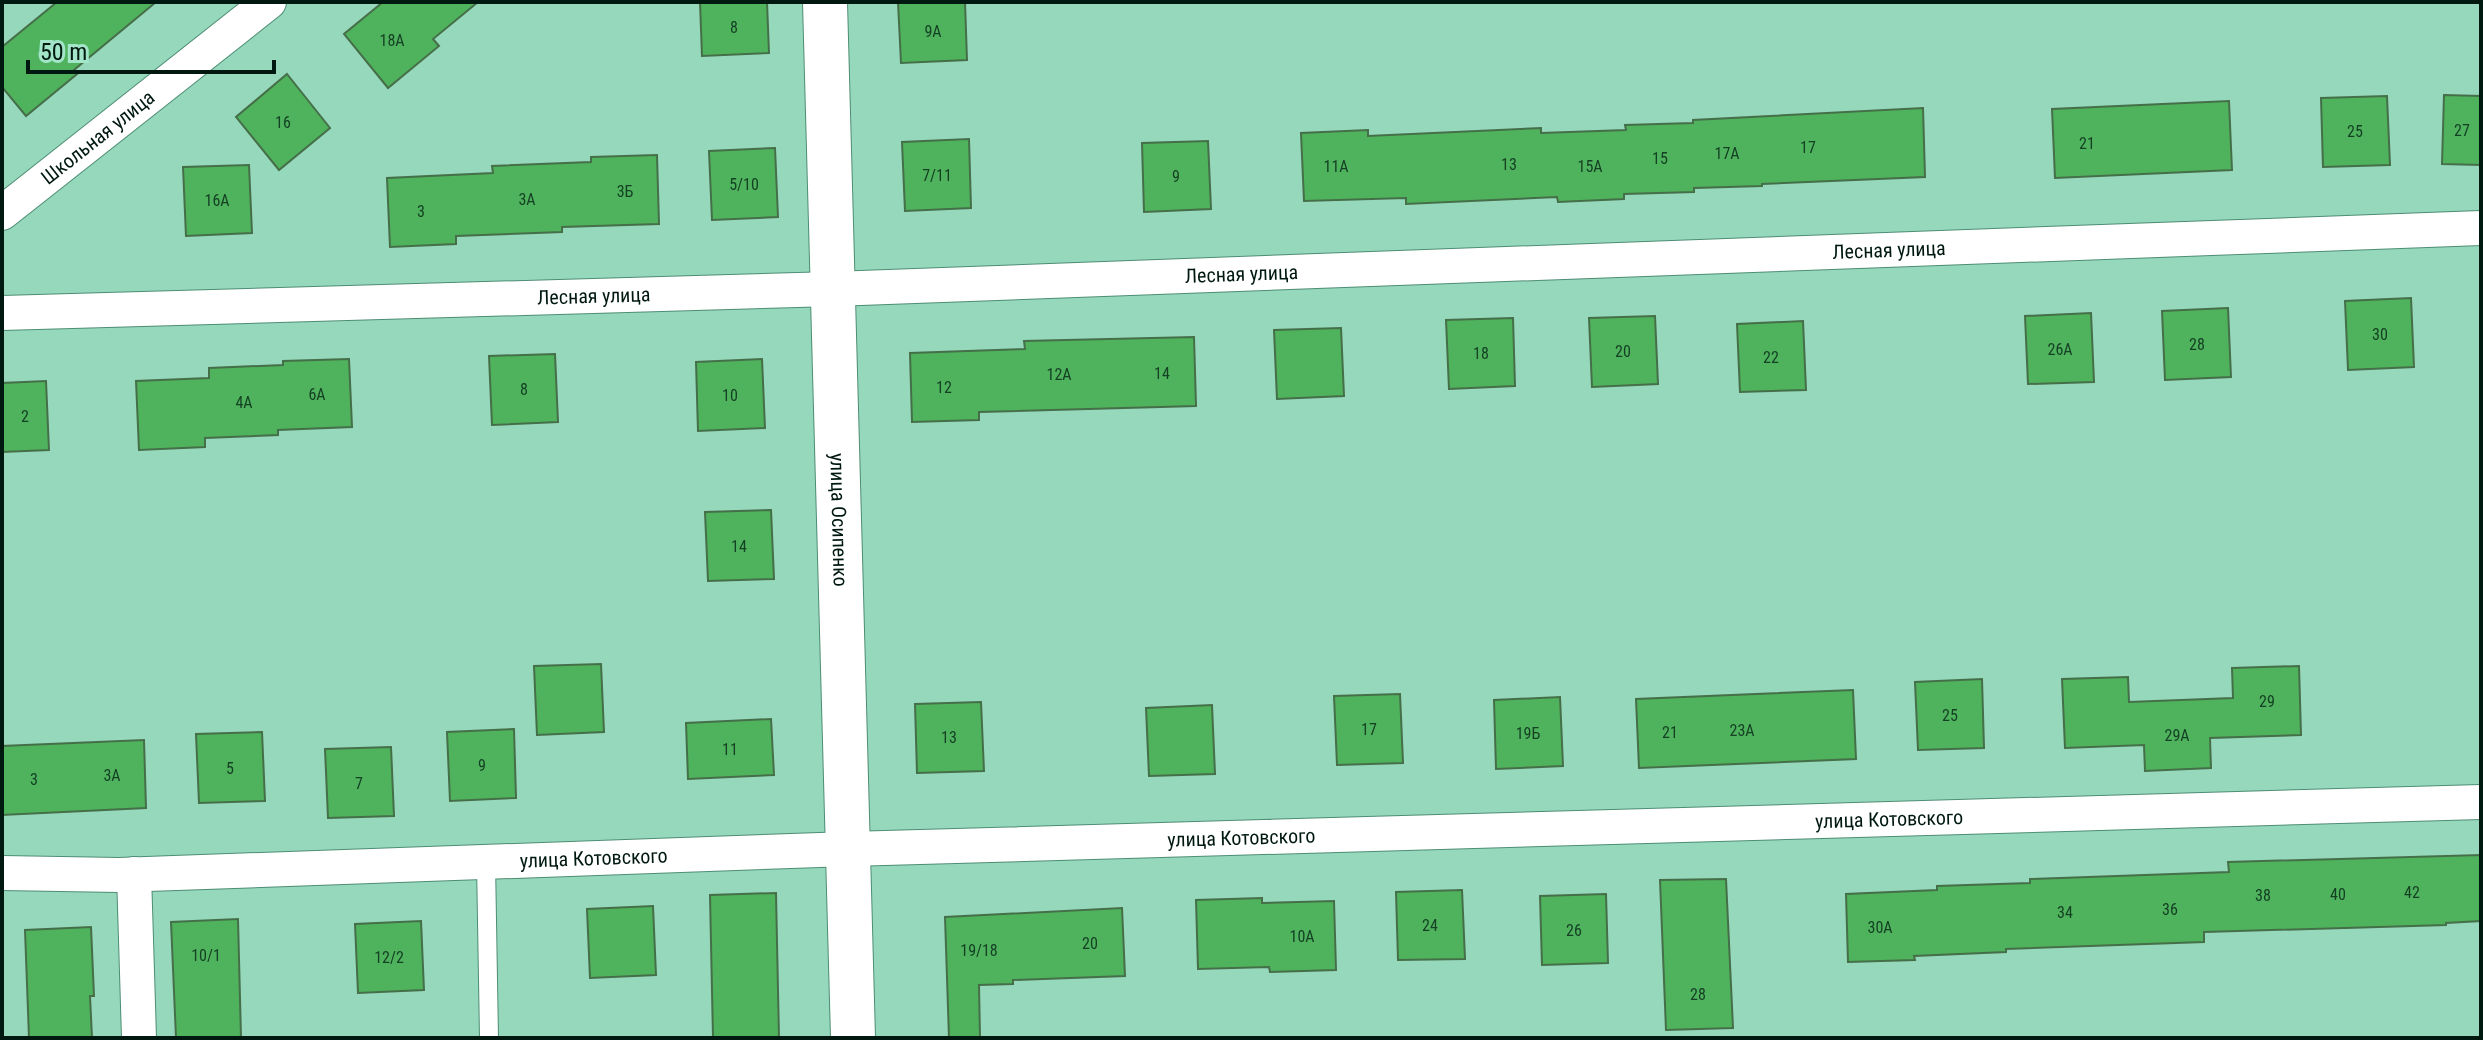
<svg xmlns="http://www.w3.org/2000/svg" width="2483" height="1040" viewBox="0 0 2483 1040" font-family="'Roboto Condensed',sans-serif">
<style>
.building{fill:#4fb35d;stroke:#456f48;stroke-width:2}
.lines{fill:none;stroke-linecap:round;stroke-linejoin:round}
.lane-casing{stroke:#4d8d74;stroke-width:20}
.street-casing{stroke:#4d8d74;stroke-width:36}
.secondary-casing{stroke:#4d8d74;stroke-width:46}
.lane{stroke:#fff;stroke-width:18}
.street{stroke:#fff;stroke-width:34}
.secondary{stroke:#fff;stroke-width:44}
.labels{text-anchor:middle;stroke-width:7;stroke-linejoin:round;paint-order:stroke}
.number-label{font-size:16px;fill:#144023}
.street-label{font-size:20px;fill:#001910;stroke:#a3e5c9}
</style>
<rect width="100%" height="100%" fill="#96d8bc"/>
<g class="building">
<path d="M57,2H156L74,70L77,74L26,116L2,87V47Z"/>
<path d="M383,2H478L433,39L439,46L388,88L344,34Z"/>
<path d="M700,2H767L769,53L702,56Z"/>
<path d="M898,2H965L967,60L901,63Z"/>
<path d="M287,74L330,128L279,170L236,117Z"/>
<path d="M2444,95L2481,96V165L2442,164Z"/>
<path d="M2387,96L2390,165L2323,167L2321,98Z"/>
<path d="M2229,101L2232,170L2055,178L2052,109Z"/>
<path d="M1923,108L1925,177L1762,184V186L1694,188V192L1624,194V199L1558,202L1557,197L1406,204V198L1304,201L1301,133L1368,130V136L1541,128V133L1626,130L1625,125L1693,123V120Z"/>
<path d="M969,139L971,208L905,211L902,142Z"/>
<path d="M1208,141L1211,209L1144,212L1142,143Z"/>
<path d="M775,148L778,217L712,220L709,151Z"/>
<path d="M657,155L659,224L562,227V232L456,236V244L390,247L387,178L493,173L492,166L591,162V157Z"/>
<path d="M249,165L252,233L186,236L183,167Z"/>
<path d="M2411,298L2414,367L2348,370L2345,301Z"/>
<path d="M2228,308L2231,377L2165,380L2162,311Z"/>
<path d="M2091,313L2094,382L2028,384L2025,316Z"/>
<path d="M1655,316L1658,384L1592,387L1589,318Z"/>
<path d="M1513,318L1515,386L1449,389L1446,320Z"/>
<path d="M1803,321L1806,390L1740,392L1737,324Z"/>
<path d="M1341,328L1344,396L1277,399L1274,330Z"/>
<path d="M1194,337L1196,406L979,412V420L912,422L910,353L1025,349L1024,341Z"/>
<path d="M555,354L558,422L492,425L489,356Z"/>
<path d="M349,359L352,427L278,430V435L205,438V447L139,450L136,381L209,378V368L283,365V361Z"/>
<path d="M762,359L765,428L698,431L696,362Z"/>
<path d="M46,381L49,450L2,452V383Z"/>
<path d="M771,510L774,579L708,581L705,512Z"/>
<path d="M601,664L604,732L537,735L534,666Z"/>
<path d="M2299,666L2301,735L2210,738L2211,768L2145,771L2144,745L2065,748L2062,679L2128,677L2129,702L2233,698L2232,668Z"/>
<path d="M1982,679L1984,748L1918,750L1915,682Z"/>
<path d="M1853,690L1856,759L1639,768L1636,699Z"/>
<path d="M1400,694L1403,763L1337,765L1334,696Z"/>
<path d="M1560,697L1563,766L1496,769L1494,700Z"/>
<path d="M981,702L984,771L917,773L915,704Z"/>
<path d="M1212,705L1215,774L1149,776L1146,708Z"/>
<path d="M771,719L774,775L688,779L686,723Z"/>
<path d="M514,729L516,798L450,801L447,732Z"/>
<path d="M262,732L265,801L199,803L196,734Z"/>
<path d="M144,740L146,808L2,815V746Z"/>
<path d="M391,747L394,816L328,818L325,749Z"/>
<path d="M2481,855V921L2446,923V925L2204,932V942L2006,949V952L1914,956L1915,960L1848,962L1846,894L1937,890V886L2030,883V879L2229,872L2228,862Z"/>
<path d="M1726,879L1733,1028L1666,1030L1660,880Z"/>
<path d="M1462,890L1465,959L1398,960L1396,892Z"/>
<path d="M776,893L779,1038H713L710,895Z"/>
<path d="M1606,894L1608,963L1542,965L1540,896Z"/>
<path d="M1262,898V903L1334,901L1336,970L1270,972L1269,967L1198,969L1196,900Z"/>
<path d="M653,906L656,975L590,978L587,909Z"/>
<path d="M1122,908L1125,976L1013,980V984L979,985L980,1038H949L945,917Z"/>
<path d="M238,919L241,1038H176L171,922Z"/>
<path d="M421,921L424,990L358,993L355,924Z"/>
<path d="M91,927L94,996H90L92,1038H29L25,930Z"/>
</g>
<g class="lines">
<g class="lane-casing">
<path id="lane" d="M486,862L489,1038"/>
</g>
<g class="street-casing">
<g id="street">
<path id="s1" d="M2,213L269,2"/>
<path id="s2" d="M2,313L833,289L2481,228"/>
<path id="s3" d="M2,873L119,875L849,849L2481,802"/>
<path d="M134,874L139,1038"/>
</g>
</g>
<g class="secondary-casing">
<g id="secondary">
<path id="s4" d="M825,2L853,1038"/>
</g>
</g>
<use href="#lane" class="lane"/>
<use href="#street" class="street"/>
<use href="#secondary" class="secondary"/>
</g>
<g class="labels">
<g class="number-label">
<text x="734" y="33">8</text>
<text x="933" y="37">9А</text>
<text x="392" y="46">18А</text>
<text x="283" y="128">16</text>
<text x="2462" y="136">27</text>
<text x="2355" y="137">25</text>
<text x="2087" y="149">21</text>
<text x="1808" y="153">17</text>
<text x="1727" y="159">17А</text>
<text x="1660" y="164">15</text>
<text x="1509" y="170">13</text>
<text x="1336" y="172">11А</text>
<text x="1590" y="172">15А</text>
<text x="937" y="181">7/11</text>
<text x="1176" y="182">9</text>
<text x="744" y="190">5/10</text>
<text x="625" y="197">3Б</text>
<text x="527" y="205">3А</text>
<text x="217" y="206">16А</text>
<text x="421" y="217">3</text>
<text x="2380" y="340">30</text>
<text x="2197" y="350">28</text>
<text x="2060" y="355">26А</text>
<text x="1623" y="357">20</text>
<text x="1481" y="359">18</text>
<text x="1771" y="363">22</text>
<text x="1162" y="379">14</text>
<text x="1059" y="380">12А</text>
<text x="944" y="393">12</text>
<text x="524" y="395">8</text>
<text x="317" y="400">6А</text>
<text x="730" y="401">10</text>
<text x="244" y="408">4А</text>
<text x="25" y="422">2</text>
<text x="739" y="552">14</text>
<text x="2267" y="707">29</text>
<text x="1950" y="721">25</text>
<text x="1369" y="735">17</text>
<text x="1742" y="736">23А</text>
<text x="1670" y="738">21</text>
<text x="1528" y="739">19Б</text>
<text x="2177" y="741">29А</text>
<text x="949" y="743">13</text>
<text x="730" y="755">11</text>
<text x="482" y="771">9</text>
<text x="230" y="774">5</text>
<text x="112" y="781">3А</text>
<text x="34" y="785">3</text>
<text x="359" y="789">7</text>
<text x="2412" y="898">42</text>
<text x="2338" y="900">40</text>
<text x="2263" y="901">38</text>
<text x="2170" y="915">36</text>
<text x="2065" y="918">34</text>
<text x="1430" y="931">24</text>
<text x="1880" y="933">30А</text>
<text x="1574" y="936">26</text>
<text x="1302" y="942">10А</text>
<text x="1090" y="949">20</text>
<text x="979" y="956">19/18</text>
<text x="206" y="961">10/1</text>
<text x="389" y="963">12/2</text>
<text x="1698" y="1000">28</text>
</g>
<g class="street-label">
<text dy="7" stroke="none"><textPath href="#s1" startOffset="122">Школьная улица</textPath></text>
<text dy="7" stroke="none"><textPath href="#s2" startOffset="1888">Лесная улица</textPath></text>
<text dy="7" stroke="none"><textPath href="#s2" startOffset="1240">Лесная улица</textPath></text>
<text dy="7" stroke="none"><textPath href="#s2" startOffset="592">Лесная улица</textPath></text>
<text dy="7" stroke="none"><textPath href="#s4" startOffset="518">улица Осипенко</textPath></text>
<text dy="7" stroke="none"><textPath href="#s3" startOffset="1888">улица Котовского</textPath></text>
<text dy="7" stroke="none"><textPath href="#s3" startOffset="1240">улица Котовского</textPath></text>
<text dy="7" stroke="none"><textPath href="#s3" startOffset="592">улица Котовского</textPath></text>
</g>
</g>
<rect width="2483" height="1040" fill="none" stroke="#001910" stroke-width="8"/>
<path d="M28 60v12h246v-12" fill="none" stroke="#001910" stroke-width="4"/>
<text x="40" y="60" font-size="24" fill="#001910" stroke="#a3e5c9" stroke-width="6" paint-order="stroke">50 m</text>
</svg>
